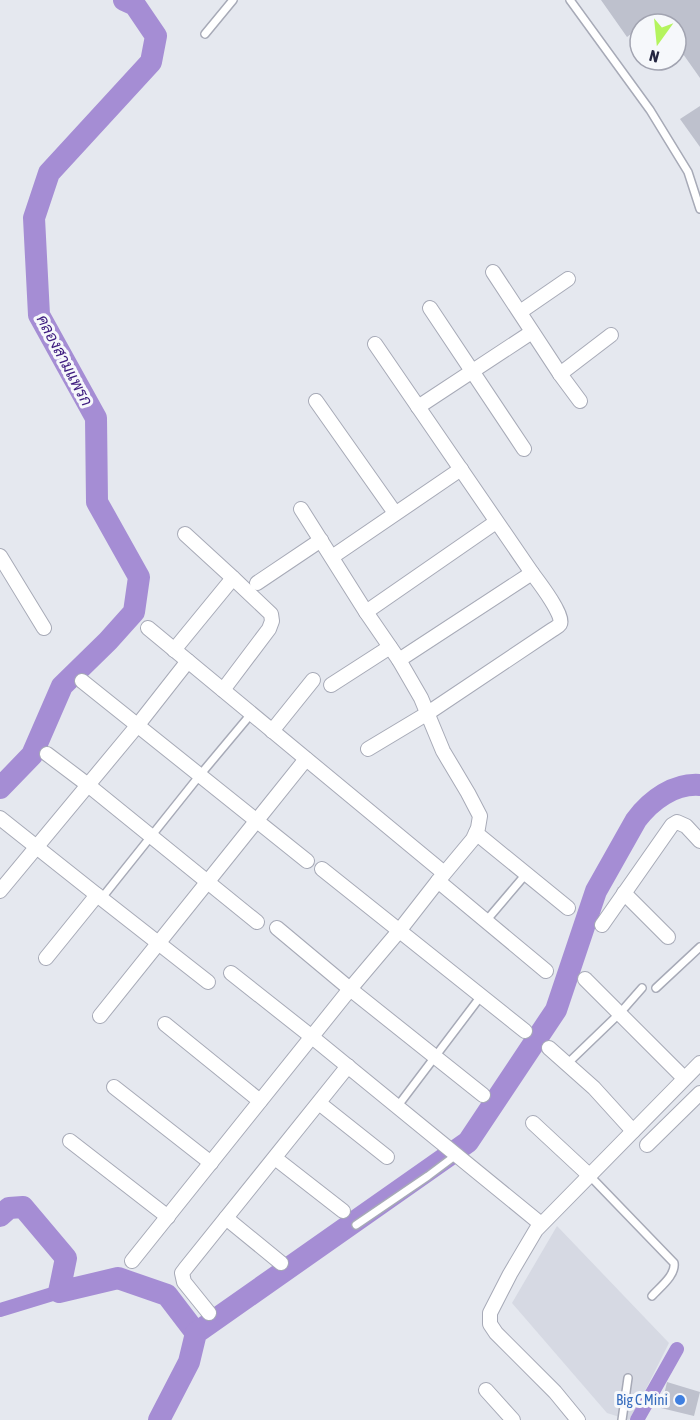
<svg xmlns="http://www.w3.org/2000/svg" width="700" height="1420" viewBox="0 0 700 1420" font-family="'Asap Condensed',Sarabun,sans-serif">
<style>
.built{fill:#d6d9e3}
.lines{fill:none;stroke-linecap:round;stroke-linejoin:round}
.canal{stroke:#a58dd4;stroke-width:14}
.river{stroke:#a58dd4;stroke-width:22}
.building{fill:#bec1cd}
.lane-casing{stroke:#a7aab7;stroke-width:10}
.street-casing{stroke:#a7aab7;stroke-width:16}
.lane{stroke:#fff;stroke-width:7}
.street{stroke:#fff;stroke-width:14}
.shop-dot{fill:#3f7fe0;stroke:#f6f8fb;stroke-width:2}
.labels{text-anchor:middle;stroke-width:6;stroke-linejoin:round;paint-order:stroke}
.shop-label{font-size:15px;fill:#366cbe;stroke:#f6f8fb;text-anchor:end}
.water-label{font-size:16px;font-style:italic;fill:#3e1c7f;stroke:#f6f8fb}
</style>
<rect width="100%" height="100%" fill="#e5e8ef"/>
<path class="built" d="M557,1226L669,1343L638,1405L629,1420L607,1413L512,1303Z"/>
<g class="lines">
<g class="canal">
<path d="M0,1310L59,1292"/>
<path d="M637,1420L677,1349"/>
</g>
<g class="river">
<path d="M0,788L32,755L62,686L108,641L134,612L139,577L97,502L96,418L39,315L34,218L49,173L151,62L156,36L135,5L124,0"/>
<path d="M0,1216L9,1208L23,1207L66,1258L59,1292L118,1278L167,1295L196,1333"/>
<path d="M159,1420L189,1362L196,1333L468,1142L556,1010L596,891L636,820C651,800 674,783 700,785"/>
</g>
</g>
<g class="building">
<path d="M601,0H700V78L676,44V24H662L657,16L645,24H640V27L627,37Z"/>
<path d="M700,106V147L680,119Z"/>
<path d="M667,1382L700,1392L694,1416L661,1408Z"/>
</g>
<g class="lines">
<g class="lane-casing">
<g id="lane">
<path d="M570,0L650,110L688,172L700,209"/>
<path d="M205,34L233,0"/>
<path d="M101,899L200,775L251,714"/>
<path d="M486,921L526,874"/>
<path d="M656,988L700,947"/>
<path d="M567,1064L620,1013L642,988"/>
<path d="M397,1107L481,996"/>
<path d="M589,1175L674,1263C676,1275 660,1287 652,1296"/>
<path d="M356,1225L428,1176L456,1155"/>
<path d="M622,1420L628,1378"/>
</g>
</g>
<g class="street-casing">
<g id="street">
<path d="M493,272L560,374L580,401"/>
<path d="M430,308L524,449"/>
<path d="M520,312L568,279"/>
<path d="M560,374L611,335"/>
<path d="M316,401L395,513"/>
<path d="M418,407L532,332"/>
<path d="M185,534L233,578L271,614L272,621L269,629L223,690"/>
<path d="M0,556L44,628"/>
<path d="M332,557L461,469"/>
<path d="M257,583L321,540"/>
<path d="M366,612L496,522"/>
<path d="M148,628L444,873"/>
<path d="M174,650L233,578"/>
<path d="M399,660L532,573"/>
<path d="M82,681L307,861"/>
<path d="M331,685L390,647"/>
<path d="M272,731L313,680"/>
<path d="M368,749L428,713L552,630C555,628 558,627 560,624C565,616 538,581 532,573L375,344"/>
<path d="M47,754L88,785L257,922"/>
<path d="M0,818L97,895L46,958"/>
<path d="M476,833L568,908"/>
<path d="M322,869L525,1031"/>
<path d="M438,881L546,971"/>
<path d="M0,891L137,726L188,661"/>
<path d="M624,893L668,937"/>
<path d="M97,895L208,982"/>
<path d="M602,925L672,825L677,822L686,826L700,841"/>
<path d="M277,928L350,989L483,1095"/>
<path d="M231,973L312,1037L541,1224"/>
<path d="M585,979L684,1078"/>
<path d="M100,1016L306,759"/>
<path d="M165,1024L260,1101"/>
<path d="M549,1048L594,1088L633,1131"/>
<path d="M114,1087L211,1163"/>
<path d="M319,1103L387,1157"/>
<path d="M533,1123L589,1175"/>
<path d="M70,1141L168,1217"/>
<path d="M647,1145L700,1093"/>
<path d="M275,1158L343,1211"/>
<path d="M226,1218L281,1263"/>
<path d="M132,1261L350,989L399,931L438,881L473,839L478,828L480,816L468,793L443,751L421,698L399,660L366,612L301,509"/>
<path d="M209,1313L184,1282L182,1273L185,1269L348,1066"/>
<path d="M486,1390L513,1420"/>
<path d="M578,1420L555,1392L496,1333L490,1324V1313L510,1274L536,1230L700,1063"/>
</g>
</g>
<use href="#lane" class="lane"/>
<use href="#street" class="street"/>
</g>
<circle class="shop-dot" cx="680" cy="1400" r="6"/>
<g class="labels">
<g class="shop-label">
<text x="668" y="1405">Big C Mini</text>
</g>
<g class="water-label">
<text transform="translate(65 360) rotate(62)" y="6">คลองสามแพรก</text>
</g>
</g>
<g transform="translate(658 42) rotate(195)"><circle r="28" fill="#f6f8fb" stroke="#a2a4b1" stroke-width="1.5"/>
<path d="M0-4.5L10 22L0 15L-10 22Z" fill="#b4f45e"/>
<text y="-9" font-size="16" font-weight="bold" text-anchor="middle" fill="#242641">N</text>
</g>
</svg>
